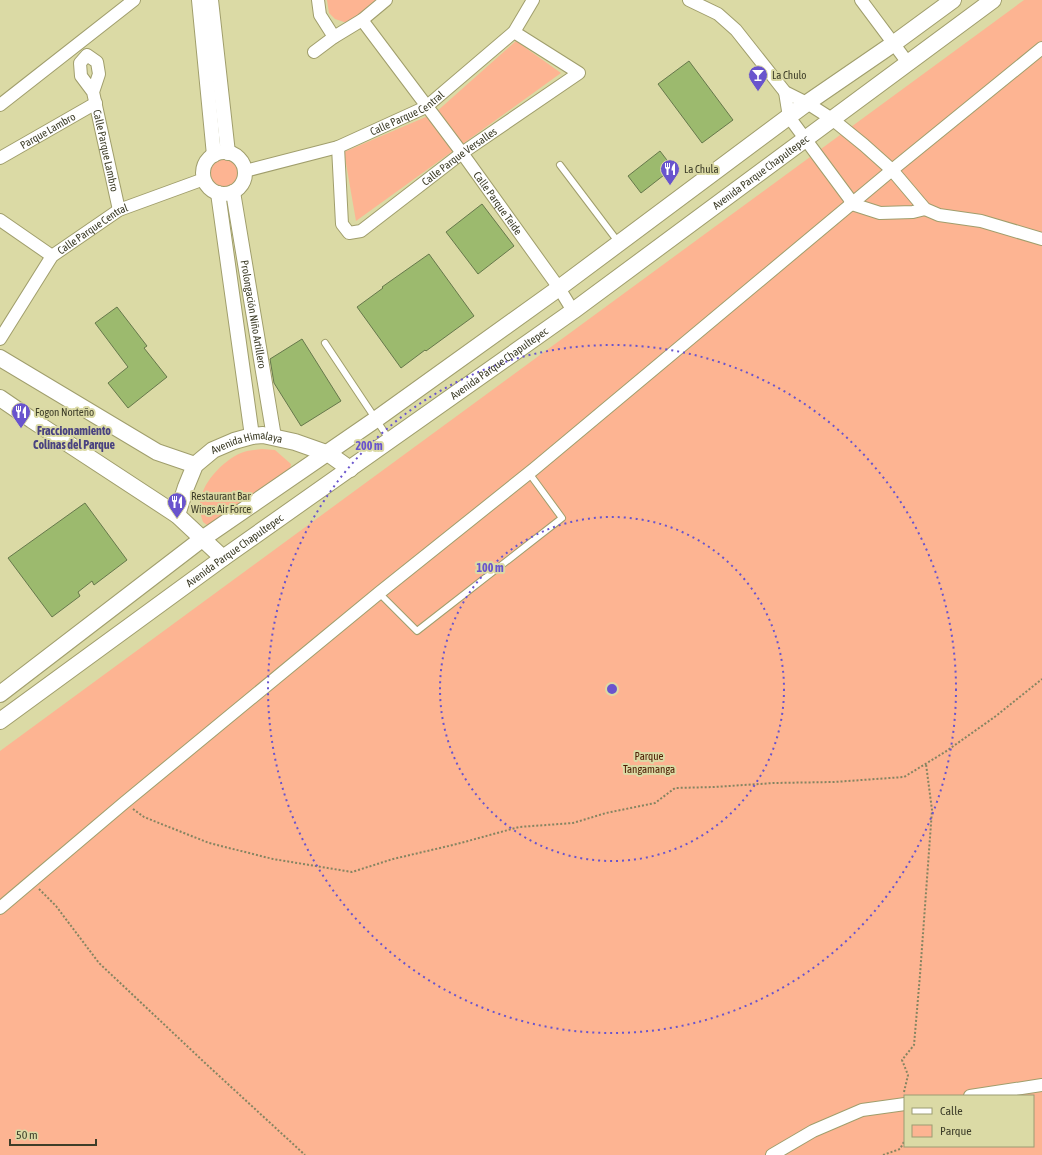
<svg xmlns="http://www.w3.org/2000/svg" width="1042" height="1155" viewBox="0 0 1042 1155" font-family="'Asap Condensed',sans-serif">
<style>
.green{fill:#fdb492;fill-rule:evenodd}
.building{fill:#9cba6e;stroke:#66784b}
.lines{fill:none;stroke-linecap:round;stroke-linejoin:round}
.service-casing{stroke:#a09e6c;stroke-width:8}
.minor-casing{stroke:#a09e6c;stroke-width:14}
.tertiary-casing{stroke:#a09e6c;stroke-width:16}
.secondary-casing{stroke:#a09e6c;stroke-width:18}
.path{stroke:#858461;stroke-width:2;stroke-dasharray:2 2;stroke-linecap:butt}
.service{stroke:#fff;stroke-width:6}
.minor{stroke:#fff;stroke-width:12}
.tertiary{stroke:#fff;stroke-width:14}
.secondary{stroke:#fff;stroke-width:16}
.ring{fill:none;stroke:#6954cd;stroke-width:2;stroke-dasharray:2 4}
.labels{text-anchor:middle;stroke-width:4;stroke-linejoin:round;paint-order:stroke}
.poi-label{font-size:11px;fill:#3e3e29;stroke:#dbdaa5;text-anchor:start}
.street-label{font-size:11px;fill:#3e3e29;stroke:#dbdaa5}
.park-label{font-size:11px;fill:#4b1b00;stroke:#dbdaa5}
.neighbourhood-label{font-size:12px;font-weight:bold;fill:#494280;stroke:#dbdaa5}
.centre{fill:#6954cd;stroke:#dbdaa5;stroke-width:2}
.ring-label{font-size:12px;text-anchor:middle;font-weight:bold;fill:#6954cd;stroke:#dbdaa5;stroke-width:4;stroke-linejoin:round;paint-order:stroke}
</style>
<rect width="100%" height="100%" fill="#dbdaa5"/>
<g class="green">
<path d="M327,0H379L353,22H344L335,19L329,13Z"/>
<path d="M1024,0H1042V1155H0V751ZM905,1096H1033V1146H905Z"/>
<path d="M516,41L561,73L356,221L344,152L435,113Z"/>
<circle cx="224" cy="173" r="21"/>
<path d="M262,449L275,450L291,464L290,470L211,528L203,522C202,518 200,514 200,510C197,487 222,461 241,453C247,450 255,450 262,449Z"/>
</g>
<g class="building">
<path d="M689,61L733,120L702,143L658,84Z"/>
<path d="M660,151L673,168L641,193L628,176Z"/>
<path d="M482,204L514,246L478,274L446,232Z"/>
<path d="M429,254L474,316L426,351L425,350L401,368L357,307L383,288L382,287Z"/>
<path d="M117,307L147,346L144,348L167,377L128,408L108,383L128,367L95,323Z"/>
<path d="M302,339L341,401L301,426L274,383L270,359Z"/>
<path d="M85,503L127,560L94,585L92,581L78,592L80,596L52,617L8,558Z"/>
</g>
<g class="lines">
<g class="service-casing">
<g id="service">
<path d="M560,165L619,243"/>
<path d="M325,343L389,439"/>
<path d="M379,593L417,631L562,518L529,473"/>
</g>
</g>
<g class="minor-casing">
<g id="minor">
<path d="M318,0L320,15L334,37"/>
<path d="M689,0L718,14L736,30L785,92L807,103L832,119L864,145L892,170L925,209L939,215L981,221L1042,239"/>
<path d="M861,0L908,63"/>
<path id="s1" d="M362,20L462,153L559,288L573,311"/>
<path d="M314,52L334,37L362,20L386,0"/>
<path id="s2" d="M93,92L99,74L97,62L87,55L80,63L81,76L93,92L119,210"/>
<path d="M785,92L789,117L849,198L852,204L880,213L913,212L925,209"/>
<path d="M0,105L134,0"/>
<path id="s3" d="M338,147L342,224L349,233L361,231L462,153L579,73L514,32"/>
<path id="s4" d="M0,158L96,103"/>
<path id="s5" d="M245,171L338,147L426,107L514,32L533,0"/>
<path d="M0,220L52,256"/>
<path id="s6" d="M0,339L52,256L119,210L204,179"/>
<path d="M0,908L124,803L379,593L534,469L892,170L1042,48"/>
<path d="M970,1096L1042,1085"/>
<path d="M772,1155L813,1131L862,1110L905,1104"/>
</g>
</g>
<g class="tertiary-casing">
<g id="tertiary">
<path d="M199,0L214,155"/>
<path d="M211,0L228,153"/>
<circle cx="224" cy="173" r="21"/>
<path id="s7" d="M233,192L274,437"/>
<path d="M218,193L252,436"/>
</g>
</g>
<g class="secondary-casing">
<g id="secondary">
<path d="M0,358L157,452L195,465"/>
<path d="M0,398L32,420L177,515L223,558"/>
<path id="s8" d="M177,515L186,487L195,465L213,450L234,441L252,436L263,435L295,442L329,454L350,469"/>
<path d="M0,694L202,539L375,420L559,288L807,103L893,44L953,0"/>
<path id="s9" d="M0,721L223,558L573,311L993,0"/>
</g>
</g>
<g class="path">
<path d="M133,809L144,817L209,843L273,859L352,872L393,859L457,844L519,827L573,823L606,813L655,803L675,788L714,787L774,783L834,782L904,777L945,752L996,716L1042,679"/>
<path d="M39,889L56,906L99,963L204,1062L305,1155"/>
<path d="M904,1092L908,1075L902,1060L914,1045L920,975L932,810L926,764"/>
<path d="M883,1155L900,1149L905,1140"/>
</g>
<use href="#service" class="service"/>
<use href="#minor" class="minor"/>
<use href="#tertiary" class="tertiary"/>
<use href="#secondary" class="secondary"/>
</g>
<g class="ring">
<circle cx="612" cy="689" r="172"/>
<circle cx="612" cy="689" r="344"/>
</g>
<defs>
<g id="bar-pin" transform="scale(1)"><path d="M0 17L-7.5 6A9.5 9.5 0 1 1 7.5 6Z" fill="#6954cd" stroke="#dbdaa5"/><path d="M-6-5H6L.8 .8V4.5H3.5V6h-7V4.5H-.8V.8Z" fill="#fff"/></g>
<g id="restaurant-pin" transform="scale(1)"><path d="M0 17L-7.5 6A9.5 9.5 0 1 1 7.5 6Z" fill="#6954cd" stroke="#dbdaa5"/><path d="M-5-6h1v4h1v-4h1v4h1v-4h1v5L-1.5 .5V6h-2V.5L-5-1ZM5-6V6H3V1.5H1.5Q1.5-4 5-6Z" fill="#fff"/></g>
</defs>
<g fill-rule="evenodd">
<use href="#bar-pin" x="758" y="75"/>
<use href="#restaurant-pin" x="670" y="169"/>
<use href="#restaurant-pin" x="21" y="412"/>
<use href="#restaurant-pin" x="177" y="502"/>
</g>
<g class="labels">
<g class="poi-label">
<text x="772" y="79">La Chulo</text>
<text x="684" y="173">La Chula</text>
<text x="35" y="416">Fogon Norteño</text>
<text x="191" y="500">Restaurant Bar<tspan x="191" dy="13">Wings Air Force</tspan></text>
</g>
<g class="street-label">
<text dy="4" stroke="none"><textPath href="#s5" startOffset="173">Calle Parque Central</textPath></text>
<text dy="4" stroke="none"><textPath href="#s4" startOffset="55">Parque Lambro</textPath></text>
<text dy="4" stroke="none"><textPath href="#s2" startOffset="147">Calle Parque Lambro</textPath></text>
<text dy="4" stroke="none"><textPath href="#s3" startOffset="224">Calle Parque Versalles</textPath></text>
<text dy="4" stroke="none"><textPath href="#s9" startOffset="938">Avenida Parque Chapultepec</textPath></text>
<text dy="4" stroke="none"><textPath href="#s1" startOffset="228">Calle Parque Teide</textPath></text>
<text dy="4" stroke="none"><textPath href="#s6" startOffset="147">Calle Parque Central</textPath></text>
<text dy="4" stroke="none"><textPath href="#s7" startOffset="124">Prolongación Niño Artillero</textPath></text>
<text dy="4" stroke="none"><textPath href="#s9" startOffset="614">Avenida Parque Chapultepec</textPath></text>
<text dy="4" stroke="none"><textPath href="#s8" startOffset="112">Avenida Himalaya</textPath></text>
<text dy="4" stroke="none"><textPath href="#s9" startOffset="290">Avenida Parque Chapultepec</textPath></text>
</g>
<g class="park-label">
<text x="649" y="760">Parque<tspan x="649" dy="13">Tangamanga</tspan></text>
</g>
<g class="neighbourhood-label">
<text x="74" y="435">Fraccionamiento<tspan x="74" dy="14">Colinas del Parque</tspan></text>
</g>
</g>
<circle cx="612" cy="689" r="6" class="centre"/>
<g class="ring-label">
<text x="369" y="450">200 m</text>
<text x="490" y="572">100 m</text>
</g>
<rect x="904" y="1095" width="130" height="52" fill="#dbdaa5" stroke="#9c9c73"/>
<rect x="912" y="1108" width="20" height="6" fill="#ffffff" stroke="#9c9c73"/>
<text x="940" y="1115" font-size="12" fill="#3e3e29">Calle</text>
<rect x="912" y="1125" width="20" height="12" fill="#fdb492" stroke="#9c9c73"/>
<text x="940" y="1135" font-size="12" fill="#3e3e29">Parque</text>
<path d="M10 1139v6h86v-6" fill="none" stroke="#3e3e29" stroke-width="2"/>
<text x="16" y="1139" font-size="12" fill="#3e3e29" stroke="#dbdaa5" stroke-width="3" paint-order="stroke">50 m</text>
</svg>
